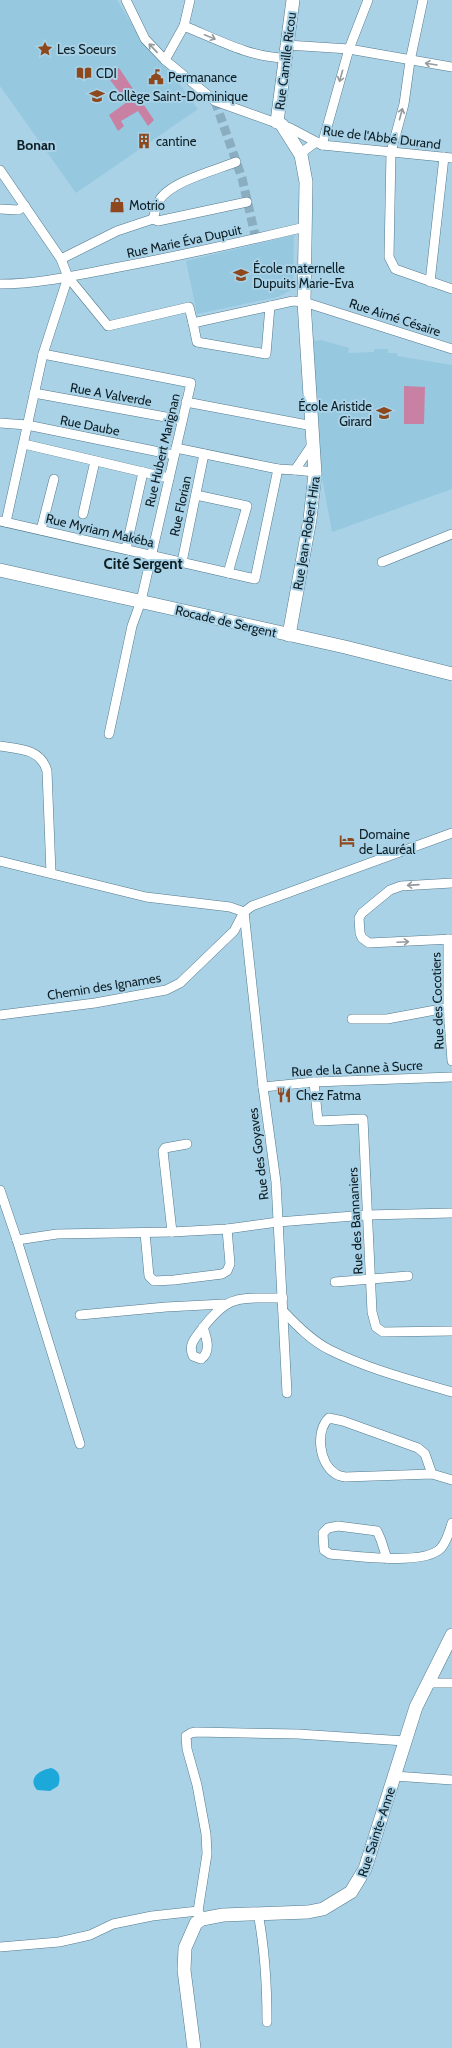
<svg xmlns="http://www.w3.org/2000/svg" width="452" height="2048" viewBox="0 0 452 2048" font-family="Cabin,sans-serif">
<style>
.built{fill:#96c8e0}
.green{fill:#c881a3}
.water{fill:#1da8da}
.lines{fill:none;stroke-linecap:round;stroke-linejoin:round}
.street-tunnel{stroke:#8aaec0;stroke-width:9;stroke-dasharray:9 4.5;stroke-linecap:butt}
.street-casing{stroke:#53798c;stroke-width:10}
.secondary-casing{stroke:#53798c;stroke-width:14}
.street{stroke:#fff;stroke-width:9}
.secondary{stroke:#fff;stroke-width:13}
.oneway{stroke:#939a9d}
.labels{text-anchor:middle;stroke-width:4;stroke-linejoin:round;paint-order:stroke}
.poi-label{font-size:13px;fill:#0e1e25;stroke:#a9d2e7;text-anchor:start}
.street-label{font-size:13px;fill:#0e1e25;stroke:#a9d2e7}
.neighbourhood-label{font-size:14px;font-weight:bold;fill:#0e1e25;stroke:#a9d2e7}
.quarter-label{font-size:15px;font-weight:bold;fill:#0e1e25;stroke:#a9d2e7}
</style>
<rect width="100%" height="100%" fill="#a9d2e7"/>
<g class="built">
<path d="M0,0H117L141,39L166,66L198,109L76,193L0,86Z"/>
<path d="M294,235L293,289L278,297L197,314L186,261Z"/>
<path d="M321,340L349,348L348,353L374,352V349H388V353H397V356L452,365V489L332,532L319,461L314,341Z"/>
</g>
<g class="green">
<path d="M119,68L154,120L148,126L138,111L121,121L124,126L118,131L109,115L127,102L107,76Z"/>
<path d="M404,386L425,387L424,424H404Z"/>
</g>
<path class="water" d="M51,1768C60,1771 61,1778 58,1786L50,1791L37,1790C27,1778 40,1770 51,1768Z"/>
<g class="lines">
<path class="street-tunnel" d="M215,101L242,178L256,239"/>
<g class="street-casing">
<g id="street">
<path d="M126,0L145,39L165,60L215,101L290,128L322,145L452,158"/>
<path d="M423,0L410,61L404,104L391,152L389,257L395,269L452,289"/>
<path d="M184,26L190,0"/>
<path d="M287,45L349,49L452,67"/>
<path d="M165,60L184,26C216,39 251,58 286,58"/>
<path d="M322,145L349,49L368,0"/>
<path d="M301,155L305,150L316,142"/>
<path d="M0,170L61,259L68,277L43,354L6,522"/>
<path d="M0,209L18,210L25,206"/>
<path d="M153,219C155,213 156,206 159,201C169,182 216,170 236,162"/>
<path d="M61,259L117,231L153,219L158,221L247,202"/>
<path d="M68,277L108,326L189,307L193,323L293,301L304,302L452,349"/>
<path d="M430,282L444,157"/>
<path d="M0,284C39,284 77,275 114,268C179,256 242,242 305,227"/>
<path d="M193,323L197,342L266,354L270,306"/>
<path d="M43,354L191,383L141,601L132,626L109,734"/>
<path d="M34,393L182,420"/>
<path d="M186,402L313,426"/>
<path d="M0,423L27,425L174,455"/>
<path d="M24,444L143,472L126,549"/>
<path d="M176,448L278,469"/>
<path d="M295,470L315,472"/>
<path d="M143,472L169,478"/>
<path d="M196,495L247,506L228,573"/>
<path d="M83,514L95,461"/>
<path d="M0,521L255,579L278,469L295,470L312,445"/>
<path d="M41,530L54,479"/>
<path d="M182,562L204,454"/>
<path d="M382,562L452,534"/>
<path d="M0,746C20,749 41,749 47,771L51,873"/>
<path d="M0,861L146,897L230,907L244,912L263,1087L276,1182L287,1393"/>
<path d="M452,883L401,886L390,890L362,913L359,918L360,933L362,938L369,943L452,939"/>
<path d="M448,939V1008L452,1061"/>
<path d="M0,1015L95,1003L166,990L180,983L234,931L244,912L252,906L452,833"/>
<path d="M352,1019H387L452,1007"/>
<path d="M314,1082L318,1121L363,1119L372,1312L376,1327L383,1332L452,1331"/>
<path d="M263,1087L314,1082L452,1077"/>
<path d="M0,1190L17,1240L80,1444"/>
<path d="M172,1232L163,1151L165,1148L187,1144"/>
<path d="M145,1233L149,1276L154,1281L174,1280L222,1274L227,1271L230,1264L227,1229"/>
<path d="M17,1240L57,1234L172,1232L227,1229L278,1222L366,1215L452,1213"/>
<path d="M335,1282L408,1276"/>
<path d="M283,1311C297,1326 312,1341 330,1350C368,1369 411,1380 452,1392"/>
<path d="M80,1315L166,1307L224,1304"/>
<path d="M203,1327C206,1337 212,1351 201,1359L193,1356C188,1345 195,1338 202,1329C230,1292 240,1299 283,1298"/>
<path d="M432,1474L425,1454L418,1448L343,1421L329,1418C315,1431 319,1464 336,1474C338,1476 342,1476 345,1477L432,1474L452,1480"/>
<path d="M387,1559L381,1540L377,1531L338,1526L328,1528L323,1533L324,1550L330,1554C354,1556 425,1566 441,1548C446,1542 450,1530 452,1523"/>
<path d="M427,1683H452"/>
<path d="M394,1776L452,1780"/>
<path d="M198,1911L207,1854L206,1834L197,1785L187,1749L186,1736L191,1733L196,1732L298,1734L405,1741"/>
<path d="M258,1913C265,1950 267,1985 267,2022"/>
<path d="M0,1947L59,1942L90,1935L113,1924L152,1916L198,1911L201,1916"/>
</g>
</g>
<g class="secondary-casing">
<g id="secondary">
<path d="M277,122L293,0"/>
<path d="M282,125L301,155L306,182L304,302L315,474L310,519L289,635"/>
<path d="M0,570L345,647L452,674"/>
<path d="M194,2048L184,1970L185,1948L196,1923L202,1919L223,1915L308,1912L323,1909L351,1892L365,1869L416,1707L452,1635"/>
</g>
</g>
<use href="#street" class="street"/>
<use href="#secondary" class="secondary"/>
</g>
<defs><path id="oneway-shaft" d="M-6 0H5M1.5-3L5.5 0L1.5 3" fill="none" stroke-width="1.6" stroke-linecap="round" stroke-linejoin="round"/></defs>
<g class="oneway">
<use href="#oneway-shaft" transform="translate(210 37) rotate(22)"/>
<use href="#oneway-shaft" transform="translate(153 48) rotate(-133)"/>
<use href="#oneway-shaft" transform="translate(431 64) rotate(-171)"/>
<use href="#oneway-shaft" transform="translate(341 76) rotate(106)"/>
<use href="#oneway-shaft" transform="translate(401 114) rotate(-75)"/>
<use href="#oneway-shaft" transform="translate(413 885) rotate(176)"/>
<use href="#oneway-shaft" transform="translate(403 942) rotate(-3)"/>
</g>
<defs>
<g id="sight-bare" transform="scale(1.2)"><path d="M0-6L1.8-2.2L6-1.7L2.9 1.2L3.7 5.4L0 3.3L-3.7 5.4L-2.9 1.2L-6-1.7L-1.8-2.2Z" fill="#8d481d" stroke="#a9d2e7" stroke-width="2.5" paint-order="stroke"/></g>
<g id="library-bare" transform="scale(1.2)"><path d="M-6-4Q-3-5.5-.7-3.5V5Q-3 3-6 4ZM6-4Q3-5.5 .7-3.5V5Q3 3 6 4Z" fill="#8d481d" stroke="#a9d2e7" stroke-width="2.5" paint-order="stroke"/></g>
<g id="civic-bare" transform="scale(1.2)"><path d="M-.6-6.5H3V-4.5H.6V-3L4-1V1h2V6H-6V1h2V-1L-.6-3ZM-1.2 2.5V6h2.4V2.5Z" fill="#8d481d" stroke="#a9d2e7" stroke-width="2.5" paint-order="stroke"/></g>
<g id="school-bare" transform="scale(1.2)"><path d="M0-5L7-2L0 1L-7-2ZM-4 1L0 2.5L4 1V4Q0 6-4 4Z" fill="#8d481d" stroke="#a9d2e7" stroke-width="2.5" paint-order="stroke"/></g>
<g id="building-bare" transform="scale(1.2)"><path d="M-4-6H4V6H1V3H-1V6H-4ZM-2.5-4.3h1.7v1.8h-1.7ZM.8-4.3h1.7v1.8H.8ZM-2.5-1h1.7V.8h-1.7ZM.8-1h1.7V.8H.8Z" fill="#8d481d" stroke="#a9d2e7" stroke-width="2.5" paint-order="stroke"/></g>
<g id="shop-bare" transform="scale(1.2)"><path d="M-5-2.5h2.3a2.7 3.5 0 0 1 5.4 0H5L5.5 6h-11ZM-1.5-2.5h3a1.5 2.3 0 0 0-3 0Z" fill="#8d481d" stroke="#a9d2e7" stroke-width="2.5" paint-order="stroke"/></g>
<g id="hotel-bare" transform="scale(1.2)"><path d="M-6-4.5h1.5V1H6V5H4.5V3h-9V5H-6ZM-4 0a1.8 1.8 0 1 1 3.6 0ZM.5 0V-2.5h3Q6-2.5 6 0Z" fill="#8d481d" stroke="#a9d2e7" stroke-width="2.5" paint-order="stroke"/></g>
<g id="restaurant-bare" transform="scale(1.2)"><path d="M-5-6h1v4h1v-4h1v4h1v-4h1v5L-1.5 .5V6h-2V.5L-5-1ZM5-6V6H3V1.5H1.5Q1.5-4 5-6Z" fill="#8d481d" stroke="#a9d2e7" stroke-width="2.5" paint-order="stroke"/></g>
</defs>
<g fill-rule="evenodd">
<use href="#sight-bare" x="45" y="49"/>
<use href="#library-bare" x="84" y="73"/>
<use href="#civic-bare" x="156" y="77"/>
<use href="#school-bare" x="97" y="96"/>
<use href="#building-bare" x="144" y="141"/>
<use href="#shop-bare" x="117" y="205"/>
<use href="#school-bare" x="241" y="275"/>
<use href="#school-bare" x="384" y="413"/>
<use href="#hotel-bare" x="347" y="841"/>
<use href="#restaurant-bare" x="284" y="1095"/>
</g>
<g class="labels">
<g class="poi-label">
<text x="57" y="54">Les Soeurs</text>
<text x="96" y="78">CDI</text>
<text x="168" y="82">Permanance</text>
<text x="109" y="101">Collège Saint-Dominique</text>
<text x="156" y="146">cantine</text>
<text x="129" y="210">Motrio</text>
<text x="253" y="273">École maternelle<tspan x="253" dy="15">Dupuits Marie-Eva</tspan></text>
<text x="372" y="411" text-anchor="end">École Aristide<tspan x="372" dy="15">Girard</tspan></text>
<text x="359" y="839">Domaine<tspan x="359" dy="15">de Lauréal</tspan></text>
<text x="296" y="1100">Chez Fatma</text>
</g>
<g class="street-label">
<text transform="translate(285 61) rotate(-83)" y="5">Rue Camille Ricou</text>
<text transform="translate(382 137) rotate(7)" y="5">Rue de l'Abbé Durand</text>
<text transform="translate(184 241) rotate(-12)" y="5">Rue Marie Éva Dupuit</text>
<text transform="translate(395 317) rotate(18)" y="5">Rue Aimé Césaire</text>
<text transform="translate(111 394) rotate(10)" y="5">Rue A Valverde</text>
<text transform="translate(90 425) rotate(11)" y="5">Rue Daube</text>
<text transform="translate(162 450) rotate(-77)" y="5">Rue Hubert Marignan</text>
<text transform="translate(180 506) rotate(-78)" y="5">Rue Florian</text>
<text transform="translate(100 530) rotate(13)" y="5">Rue Myriam Makéba</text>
<text transform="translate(306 533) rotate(-81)" y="5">Rue Jean-Robert Hira</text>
<text transform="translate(226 621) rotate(13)" y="5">Rocade de Sergent</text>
<text transform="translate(104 986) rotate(-9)" y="5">Chemin des Ignames</text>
<text transform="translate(437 1001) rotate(-92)" y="5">Rue des Cocotiers</text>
<text transform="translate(357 1068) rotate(-3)" y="5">Rue de la Canne à Sucre</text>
<text transform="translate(258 1154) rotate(-97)" y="5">Rue des Goyaves</text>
<text transform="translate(355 1221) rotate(-93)" y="5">Rue des Bannaniers</text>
<text transform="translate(376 1832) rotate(-72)" y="5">Rue Sainte-Anne</text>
</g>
<g class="neighbourhood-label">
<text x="36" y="150">Bonan</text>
</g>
<g class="quarter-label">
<text x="143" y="569">Cité Sergent</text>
</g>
</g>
</svg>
